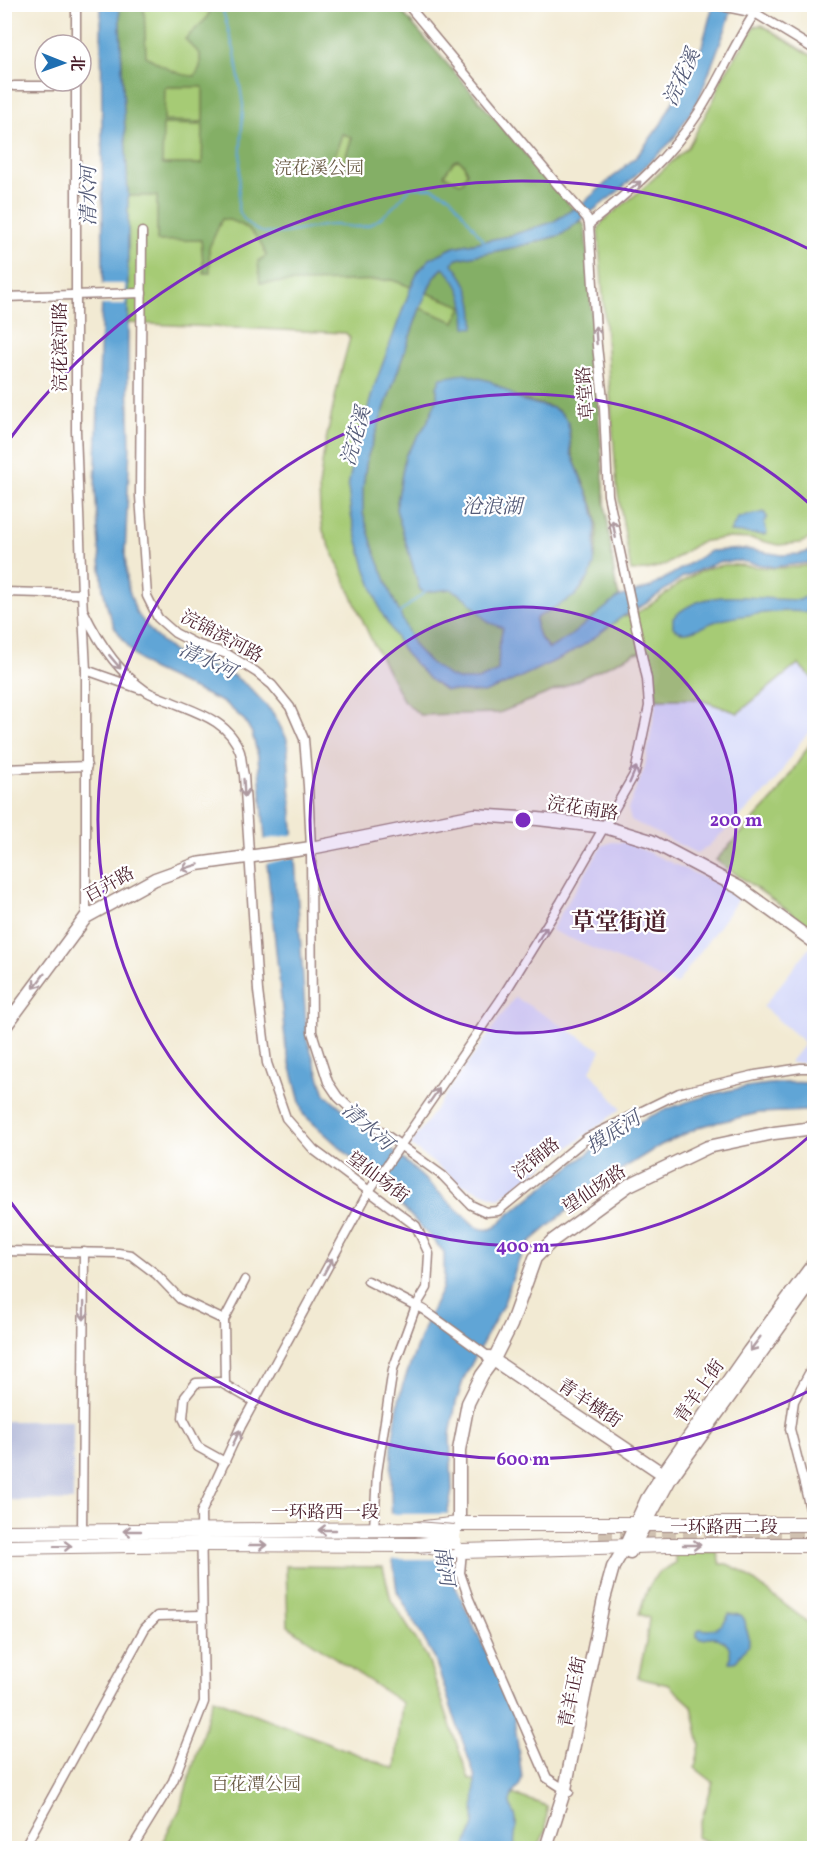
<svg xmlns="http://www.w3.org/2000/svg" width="819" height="1853" viewBox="0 0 819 1853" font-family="Vollkorn,'Noto Serif SC',serif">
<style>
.built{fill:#d4d8f9}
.industrial{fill:#bdc3de}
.green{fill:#a6cb74;stroke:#787550;stroke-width:1.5}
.forest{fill:#84af66;stroke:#676748;stroke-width:1.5;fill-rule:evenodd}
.water{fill:#61a5d6;stroke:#566280;stroke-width:1.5}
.pier{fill:#f2ead3}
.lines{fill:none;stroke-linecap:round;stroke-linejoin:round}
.stream{stroke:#61a5d6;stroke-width:2}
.primary-tunnel{stroke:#d0c1b1;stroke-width:14;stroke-dasharray:14 7;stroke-linecap:butt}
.street-casing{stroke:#9e847f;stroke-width:11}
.secondary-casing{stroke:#9e847f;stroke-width:15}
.primary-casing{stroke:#9e847f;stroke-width:16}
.street{stroke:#fff;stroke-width:8}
.secondary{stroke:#fff;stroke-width:12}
.primary{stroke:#fff;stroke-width:14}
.primary-bridge-casing{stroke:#9e847f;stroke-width:16;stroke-linecap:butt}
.primary-bridge{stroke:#fff;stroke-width:14}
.oneway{stroke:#ae9aa0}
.ring{fill:none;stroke:#7b2cbf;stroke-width:3}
.labels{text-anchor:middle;stroke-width:4.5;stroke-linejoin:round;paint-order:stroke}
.park-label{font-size:18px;fill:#6a5b45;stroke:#fff}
.street-label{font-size:18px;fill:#4a1f2b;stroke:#fff}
.water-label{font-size:20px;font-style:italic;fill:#545b78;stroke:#fff}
.district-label{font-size:24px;font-weight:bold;fill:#4a1f2b;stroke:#fff}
.centre{fill:#7b2cbf;stroke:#fff;stroke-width:3}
.ring-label{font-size:18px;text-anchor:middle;font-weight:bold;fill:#7b2cbf;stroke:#fff;stroke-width:4.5;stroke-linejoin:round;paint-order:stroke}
</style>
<rect width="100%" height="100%" fill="#fff"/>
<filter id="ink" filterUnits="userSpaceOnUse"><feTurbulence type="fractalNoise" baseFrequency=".0167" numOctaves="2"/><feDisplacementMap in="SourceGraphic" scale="12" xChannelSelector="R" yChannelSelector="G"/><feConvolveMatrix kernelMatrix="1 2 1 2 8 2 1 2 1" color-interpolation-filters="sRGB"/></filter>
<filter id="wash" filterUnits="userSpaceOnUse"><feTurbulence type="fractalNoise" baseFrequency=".008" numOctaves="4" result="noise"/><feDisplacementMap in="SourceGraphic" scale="24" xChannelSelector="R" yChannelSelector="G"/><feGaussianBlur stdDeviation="1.35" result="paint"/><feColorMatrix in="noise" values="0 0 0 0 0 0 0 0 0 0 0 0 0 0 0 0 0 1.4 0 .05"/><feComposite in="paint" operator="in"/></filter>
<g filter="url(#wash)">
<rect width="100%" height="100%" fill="#f2ead3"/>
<g class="built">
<path d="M799,664L814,680V728L801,741L776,780L766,792L706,848L696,853L631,820L628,809L645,767L657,699H698L738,713Z"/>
<path d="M612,842L628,843L737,893L740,897L676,985L551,930L602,846Z"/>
<path d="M809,948L814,952V1063H789L805,1043L763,1007Z"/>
<path d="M515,997L601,1050L590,1071L621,1109L499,1199L461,1184L410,1145Z"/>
</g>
<path class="industrial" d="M5,1421H73V1501L5,1500Z"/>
<g class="green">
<path d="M119,5H396L573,209L585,227L605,502L615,581L625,617C654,609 675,581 704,570C730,559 755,569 782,568C793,568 804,566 814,564V680L798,664L738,713L698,699H657L649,650L635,653L561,688L499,713L420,715L403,700L370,637L323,531L320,511L319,487L324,450L339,379L350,338L346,333L128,323V196Z"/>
<path d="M762,25L814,57V537L800,543L779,545L752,539L725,538L700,542L665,565L646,570L631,571L617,487L598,230L603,221L640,191L688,147L715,97L722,78L755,26Z"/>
<path d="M814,738V929L716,860L775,797Z"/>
<path d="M675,1552H717L720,1564H727L740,1570L814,1627V1848H722L696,1837L713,1782L695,1768L700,1745L692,1706L669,1685L638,1678L646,1642L649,1618L639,1614L648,1588L657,1574L675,1563Z"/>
<path d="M286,1566L383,1567L391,1600L427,1657L469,1779L547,1806L546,1829L538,1848H159L180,1809L213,1698L395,1769L402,1703L288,1626Z"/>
</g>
<g class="forest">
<path d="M119,5H144L146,56C162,65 176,76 195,76L200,67V54L185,39L206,19L213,5H396L573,209L553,222L509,236L454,247L431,258L418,272L411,287L392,280L260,283L258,261L266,256C261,236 243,221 222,219L209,248L210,273H204L201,240L157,241V196H128ZM165,87H203V122L164,121ZM163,124L203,125L202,164H162ZM342,134L352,137L344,161L345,167L333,171L334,159ZM458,160L463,163L467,173L463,181L460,183L444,175L454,161Z"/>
<path d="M581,220L585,227L587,249L605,502L615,581L619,597L569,637L549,649C541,638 534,632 536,618C544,612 554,606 563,601C567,599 572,598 575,595C597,578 601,533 594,508C588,491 579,474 573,457C568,443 573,423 561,413C551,403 527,403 514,396L437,387V399L427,423L405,456L396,509L420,590L425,592L451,589L466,598L488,622L503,627L499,646L498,671L478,680H460L449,676L429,662L415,647L391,594L374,550L363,513V487L367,458L420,308L455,322L462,306L427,293L434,278L443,268L457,259L516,247L561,235Z"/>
</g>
<g class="water">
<path d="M119,4L128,196V376L130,446L125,554L128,587L136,612L153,634L175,653L234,676L250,688L273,713L287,739L307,1039L325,1094L404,1160L474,1225C486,1233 496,1230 504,1218C540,1191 575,1160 614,1136C669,1101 750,1079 814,1083V1112L807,1111L759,1113L702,1126L661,1145L601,1182L530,1242L519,1260L504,1303L464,1378L456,1403L450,1435L452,1491L447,1515L446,1564L451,1577L513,1709L522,1778C520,1790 513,1789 511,1798C507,1807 516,1811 516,1820C517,1830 513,1839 515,1848H465L474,1824L475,1777L434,1657L397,1591L393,1561L391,1492L392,1444L398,1405L402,1387L426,1322L442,1289L444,1278V1252L386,1189L303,1114L286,1048L267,863L258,756L252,733L245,721L226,704L151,669L135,656L115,628L108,610L103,589L100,559L95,488L103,272L101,5Z"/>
<path d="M713,5H733L726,28L698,101L672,141L620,190L561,235L516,247L457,259L452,263C455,267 458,270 461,275C472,291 475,309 474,328L466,327C465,303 462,283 443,268L434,277L420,308L367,458L363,487V513L374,550L391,594L415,647L429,662L449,676L460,680H478L498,671L499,646L503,628L488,622L466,598L451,589L425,592L420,590L396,509L405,456L427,423L437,399V387L441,378L464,374L490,381L523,401L553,408L561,413L568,421L571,453L593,507L596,520L594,565L589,577L575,596L536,618C534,632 540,639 549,649L569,637L619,597L651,587L710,551L744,549L782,555L800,554L814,550V562L774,567L739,561L718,562L683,577L645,604L622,617L584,645L563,657L506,684L484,693L445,690L429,679L405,653L381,612L365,567L351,515L348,487L354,455L374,387L411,287L418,272L431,258L454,247L509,236L553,222L582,204L637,156L661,124L702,46Z"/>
<path d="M764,512L767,517L764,523L767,533L765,535L730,532L738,518Z"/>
<path d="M814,587V615C799,606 736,616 717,621C707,624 696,631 686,632C680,633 677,630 673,627V618C706,584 757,601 800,600L808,595Z"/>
<path d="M729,1614L741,1615C746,1620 745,1622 746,1628C747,1632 749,1634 749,1638C750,1646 744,1650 740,1656C737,1661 736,1663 729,1662C733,1651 728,1641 716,1638C710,1637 705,1639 700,1639L697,1637V1632L700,1629C714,1632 724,1626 729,1614Z"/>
</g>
<g class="pier">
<rect x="99" y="284" width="26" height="21"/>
<path d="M297,834L298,856L265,864L262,840Z"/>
<path d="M389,1514H451L449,1559H390Z"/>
</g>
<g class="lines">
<g class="stream">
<path d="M221,4L235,53L243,105L238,208C255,252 299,226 332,225C343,224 359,230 369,225C386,217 398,202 410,188H432L450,196L486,244"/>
<path d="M397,615L425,592"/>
</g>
</g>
</g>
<g filter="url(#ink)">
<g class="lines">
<path class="primary-tunnel" d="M599,1532L806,1531"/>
<g class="street-casing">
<g id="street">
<path d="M712,4L755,13L814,49"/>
<path d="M76,45V4"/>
<path d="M76,81V431L82,594L86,670V917"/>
<path d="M14,86H76"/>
<path d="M589,224C631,191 670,157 699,112C721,78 736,38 761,4"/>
<path d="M142,232L140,496L147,596L158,618L175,633L196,644L227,654L256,672L272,685L290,707L304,739L308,786L311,848L312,1032L328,1082L338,1097L354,1112L443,1176L471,1205L486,1212L498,1211L587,1138L679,1093L755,1075L801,1068H814"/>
<path d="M4,297L142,293"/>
<path d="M4,592L82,594"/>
<path d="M84,612C99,643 118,672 146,691C154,696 164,699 172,702C199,713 230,722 240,752C242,759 242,768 244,775L258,991L267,1063L286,1118L314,1150L416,1226L429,1254L427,1288L416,1306L393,1369L377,1473L374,1529"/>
<path d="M86,670L140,689"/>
<path d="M4,769L87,766"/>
<path d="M4,1251L118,1253L131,1255L156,1274L180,1299L224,1320L225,1385"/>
<path d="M368,1281L424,1310L489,1357"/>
<path d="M224,1320L245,1280"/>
<path d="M225,1462L198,1447L183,1418L185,1397L196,1383L220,1382L255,1402"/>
<path d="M811,1524V1513L804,1484L790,1429L794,1401L813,1366"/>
<path d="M82,1532L84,1252"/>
<path d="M462,1551L460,1573L469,1599L547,1778L569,1792"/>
<path d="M24,1848L145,1628L157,1616L202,1615"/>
<path d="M132,1848L173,1781L204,1702L201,1513L241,1426L369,1191L501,999L561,902L635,773L649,706L647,679L608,495L604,408L597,346L589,224L587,218L556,183L407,4"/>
</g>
</g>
<g class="secondary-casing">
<g id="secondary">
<path d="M4,1028L86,917L155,879L197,864L311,848L475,815L538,819L605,827L651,841L740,888L814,942"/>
<path d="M489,1357L669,1478"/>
<path d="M459,1524V1450L468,1403L482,1375L494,1359L511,1325L535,1258L552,1241L629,1185L708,1147L774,1133L814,1128"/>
<path d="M630,1552L670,1479L814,1279"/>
<path d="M546,1848L565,1789L604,1599L613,1567L625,1547L647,1499L663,1474L749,1351L814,1263"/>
</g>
</g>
<g class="primary-casing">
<g id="primary">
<path d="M4,1532L416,1529L459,1524H814"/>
<path d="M4,1547L200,1544L415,1545L462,1551L668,1545H814"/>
</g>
</g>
<use href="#street" class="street"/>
<use href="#secondary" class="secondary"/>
<use href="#primary" class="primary"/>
<g class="primary-bridge-casing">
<g id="primary-bridge">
<path d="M416,1529L454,1532"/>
<path d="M415,1545L454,1542"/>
</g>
</g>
<use href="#primary-bridge" class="primary-bridge"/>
</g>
<defs><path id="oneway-shaft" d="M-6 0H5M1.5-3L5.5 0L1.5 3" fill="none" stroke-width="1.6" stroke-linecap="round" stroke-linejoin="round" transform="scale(1.5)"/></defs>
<g class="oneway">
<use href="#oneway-shaft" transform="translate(634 187) rotate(-40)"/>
<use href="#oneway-shaft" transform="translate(596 335) rotate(-94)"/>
<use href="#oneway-shaft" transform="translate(614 529) rotate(-101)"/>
<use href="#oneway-shaft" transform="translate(115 662) rotate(50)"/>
<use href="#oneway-shaft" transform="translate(633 775) rotate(-67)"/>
<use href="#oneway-shaft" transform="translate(244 788) rotate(87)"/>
<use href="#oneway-shaft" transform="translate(190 867) rotate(163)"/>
<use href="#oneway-shaft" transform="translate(542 934) rotate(-58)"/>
<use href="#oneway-shaft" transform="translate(39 981) rotate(127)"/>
<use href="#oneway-shaft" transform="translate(434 1096) rotate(-55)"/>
<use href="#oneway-shaft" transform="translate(328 1266) rotate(-62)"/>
<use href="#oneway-shaft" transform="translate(84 1311) rotate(91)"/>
<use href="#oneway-shaft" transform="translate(755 1344) rotate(127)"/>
<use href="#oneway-shaft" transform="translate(236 1438) rotate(-65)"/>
<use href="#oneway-shaft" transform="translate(327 1530) rotate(180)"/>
<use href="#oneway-shaft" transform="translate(132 1531) rotate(180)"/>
<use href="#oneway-shaft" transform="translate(258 1545)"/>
<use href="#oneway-shaft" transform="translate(692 1545)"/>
<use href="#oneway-shaft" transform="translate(63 1546) rotate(-1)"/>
</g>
</g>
<circle cx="523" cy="820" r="213" fill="#7b2cbf" fill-opacity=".12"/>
<g class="ring">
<circle cx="523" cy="820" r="213"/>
<path d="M814 1132A426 426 0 1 1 814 508"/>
<path d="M813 1389A639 639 0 0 1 6 1196M6 444A639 639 0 0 1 813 251"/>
</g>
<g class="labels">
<g class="park-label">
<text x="319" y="174">浣花溪公园</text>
<text x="256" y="1790">百花潭公园</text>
</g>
<g class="street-label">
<text transform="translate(60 347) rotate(-90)" y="6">浣花滨河路</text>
<text transform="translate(585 393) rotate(-95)" y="6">草堂路</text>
<text transform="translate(222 636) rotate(28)" y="6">浣锦滨河路</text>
<text transform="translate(583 808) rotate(9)" y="6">浣花南路</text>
<text transform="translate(109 884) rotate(-29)" y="6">百卉路</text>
<text transform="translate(536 1158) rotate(-39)" y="6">浣锦路</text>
<text transform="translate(378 1177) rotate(37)" y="6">望仙场街</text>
<text transform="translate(594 1189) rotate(-34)" y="6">望仙场路</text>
<text transform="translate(699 1391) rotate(-55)" y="6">青羊上街</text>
<text transform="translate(590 1403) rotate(34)" y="6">青羊横街</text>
<text x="325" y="1518">一环路西一段</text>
<text x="724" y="1533">一环路西二段</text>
<text transform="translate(572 1692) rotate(-78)" y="6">青羊正街</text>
</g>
<g class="water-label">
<text transform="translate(681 77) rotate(-65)" y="7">浣花溪</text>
<text transform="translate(88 196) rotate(-90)" y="7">清水河</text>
<text transform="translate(355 436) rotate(-74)" y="7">浣花溪</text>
<text x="492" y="513">沧浪湖</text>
<text transform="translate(208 660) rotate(25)" y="7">清水河</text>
<text transform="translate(368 1126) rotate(42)" y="7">清水河</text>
<text transform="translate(613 1132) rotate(-33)" y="7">摸底河</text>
<text transform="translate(445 1566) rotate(81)" y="7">南河</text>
</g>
<g class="district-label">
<text x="619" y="930">草堂街道</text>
</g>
</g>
<circle cx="523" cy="820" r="9" class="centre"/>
<g class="ring-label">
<text x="736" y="826">200 m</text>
<text x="523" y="1252">400 m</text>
<text x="523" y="1465">600 m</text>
</g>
<rect width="819" height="1853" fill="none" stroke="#fff" stroke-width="24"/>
<g transform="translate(63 63) rotate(91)"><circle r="28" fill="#ffffff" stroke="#b7a5aa" stroke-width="1.5"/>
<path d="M0-4.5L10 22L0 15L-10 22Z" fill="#1f6fb2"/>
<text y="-9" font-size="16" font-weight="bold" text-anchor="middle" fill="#4a1f2b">北</text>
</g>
</svg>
